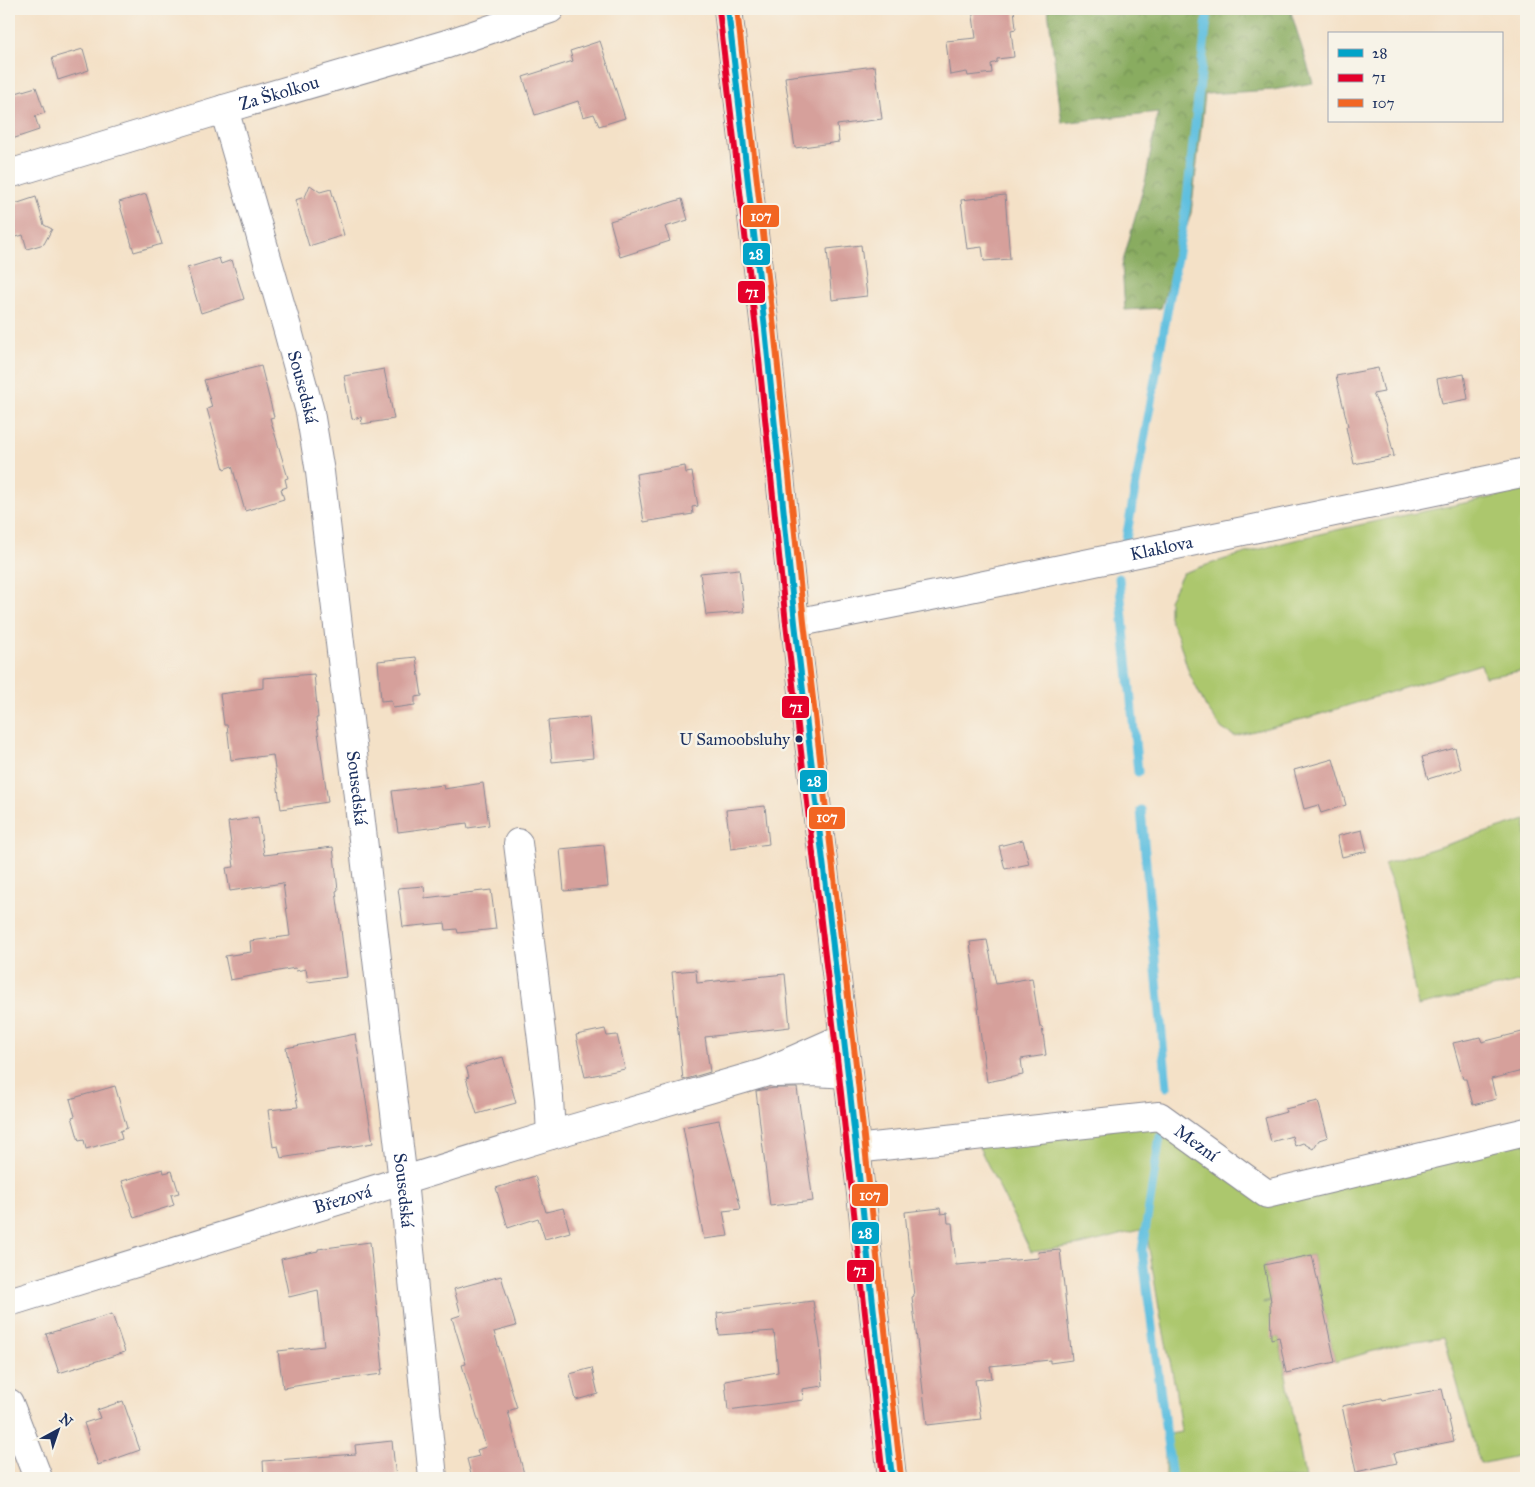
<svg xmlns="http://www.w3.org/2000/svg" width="1535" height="1487" viewBox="0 0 1535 1487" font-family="'IM FELL Great Primer',serif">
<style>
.green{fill:#acc76d;stroke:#647b66}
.forest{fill:url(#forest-crowns);stroke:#526e5f}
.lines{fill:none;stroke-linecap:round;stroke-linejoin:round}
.stream{stroke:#61c0e0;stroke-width:9}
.building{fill:#d6a09b}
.minor-casing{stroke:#888892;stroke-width:30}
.major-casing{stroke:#888892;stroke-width:30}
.minor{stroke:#fff;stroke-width:28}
.major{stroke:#f8bf6c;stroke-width:28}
.bus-1-casing{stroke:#f7f3e8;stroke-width:10}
.bus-2-casing{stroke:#f7f3e8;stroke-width:10}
.bus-3-casing{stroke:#f7f3e8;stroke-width:10}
.bus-1{stroke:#01a3c8;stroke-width:6}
.bus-2{stroke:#e4002b;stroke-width:6}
.bus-3{stroke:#f26522;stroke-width:6}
.bus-dot{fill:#1b2f5e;stroke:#f7f3e8;stroke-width:2}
.labels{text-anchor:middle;stroke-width:5;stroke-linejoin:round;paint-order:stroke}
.bus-label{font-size:17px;fill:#1b2f5e;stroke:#f7f3e8;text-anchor:end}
.street-label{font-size:18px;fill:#1b2f5e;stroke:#f7f3e8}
.line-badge{stroke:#f7f3e8;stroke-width:2}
.badge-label{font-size:14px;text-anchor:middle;font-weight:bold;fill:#fff}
</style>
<defs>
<pattern id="forest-crowns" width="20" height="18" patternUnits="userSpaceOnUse" patternTransform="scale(1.25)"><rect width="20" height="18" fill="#89ac60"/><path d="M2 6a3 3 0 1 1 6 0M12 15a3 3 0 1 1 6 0" fill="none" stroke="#6f8c52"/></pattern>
</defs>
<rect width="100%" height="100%" fill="#f7f3e8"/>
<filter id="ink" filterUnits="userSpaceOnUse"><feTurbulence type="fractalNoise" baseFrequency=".02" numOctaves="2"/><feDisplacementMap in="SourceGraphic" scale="10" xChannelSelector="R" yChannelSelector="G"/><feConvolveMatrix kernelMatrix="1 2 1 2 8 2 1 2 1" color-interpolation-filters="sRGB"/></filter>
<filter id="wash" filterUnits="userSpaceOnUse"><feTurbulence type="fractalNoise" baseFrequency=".0096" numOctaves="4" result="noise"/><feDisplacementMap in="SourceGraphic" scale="20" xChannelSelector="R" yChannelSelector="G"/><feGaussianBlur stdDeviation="1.12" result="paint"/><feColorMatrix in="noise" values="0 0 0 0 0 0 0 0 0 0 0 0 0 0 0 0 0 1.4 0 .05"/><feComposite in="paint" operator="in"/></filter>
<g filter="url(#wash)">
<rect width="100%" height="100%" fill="#f4e1c7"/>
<g class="green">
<path d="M1526,490V670L1485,677L1481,664L1311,717L1234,736L1222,729L1206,707L1189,673L1178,637L1169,617V600L1183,573C1294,534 1412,515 1526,490Z"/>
<path d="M1526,820V980L1418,1006L1395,891L1384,864Z"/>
<path d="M1165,1123L1266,1201L1526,1140V1454L1480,1464L1444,1337L1402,1343L1335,1362L1312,1255L1264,1265L1271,1301L1263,1303V1304L1271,1302L1278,1335L1271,1337V1338L1279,1337L1305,1478H1165V1435L1181,1432L1175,1386L1160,1314L1147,1236L1144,1229L1081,1245L1031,1252L977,1143Z"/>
</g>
<path class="forest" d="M1048,9H1290L1313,83L1273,90L1205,94L1191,213L1161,308L1125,310L1122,265L1146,178L1158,112L1062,123Z"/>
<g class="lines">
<g class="stream">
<path d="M1124,550L1186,208L1208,9"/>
<path d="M1119,578L1138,772"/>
<path d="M1141,810L1167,1087"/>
<path d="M1160,1137L1142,1251L1172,1478"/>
</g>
</g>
<g id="blocks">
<g class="building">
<path d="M972,9H1014L1016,29L1011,30L1014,57L997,59V62L991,64L992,73L968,76L967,72L950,75L946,41L976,38Z"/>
<path d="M600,41L625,118L599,126L594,114L583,117L578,101L535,115L523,77L573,61L570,51Z"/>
<path d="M83,49L89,70L58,80L52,58Z"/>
<path d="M875,66L882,119L837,125L839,142L795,148L785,77Z"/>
<path d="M36,87L45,113L35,116L39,130L9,140V95Z"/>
<path d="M310,185L320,192L331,189L344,235L309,246L295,200L305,197Z"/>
<path d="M146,194L162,244L134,252L119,202Z"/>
<path d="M1005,195L1010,259L984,261L982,247L967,249L961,200Z"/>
<path d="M36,197L44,225L52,229L44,244L27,249L23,235L9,239V206Z"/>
<path d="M682,199L688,220L665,227L670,241L620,257L610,221Z"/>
<path d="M861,245L867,296L832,300L827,249Z"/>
<path d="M219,258L221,264L232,260L244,299L201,313L187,268Z"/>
<path d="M261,366L274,417L270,418L288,478L285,479L287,487L281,489L284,499L245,511L232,466L224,469L207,409L212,407L204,380Z"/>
<path d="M1378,368L1384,392L1373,394L1386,422L1394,456L1354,464L1346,427L1348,426L1336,376Z"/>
<path d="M384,369L394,419L362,424L361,417L352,419L344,376Z"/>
<path d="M1464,374L1468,399L1442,404L1437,379Z"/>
<path d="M685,466L686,473L692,472L698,506L692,507L693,514L644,522L636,474Z"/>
<path d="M739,569L744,612L706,615L700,573Z"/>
<path d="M416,657L422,696L415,697V705L393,708L391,700L381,701L378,661Z"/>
<path d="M314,674L318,718H316L328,802L281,809L273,755L231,760L227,725H224L220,694L263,688V678Z"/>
<path d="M589,717L593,758L552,762L548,721Z"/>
<path d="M1455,748L1461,769L1428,779L1422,757Z"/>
<path d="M1333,759L1346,805L1321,813L1318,805L1304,809L1294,770Z"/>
<path d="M483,783L489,825L468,828L467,823L398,832L392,791L443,785L444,789Z"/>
<path d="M765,806L769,844L731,849L726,810Z"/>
<path d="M258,817L264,855L333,847L338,890L336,891L347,977L308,982L306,969L296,971L295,968L230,980L225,956L251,952L250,941L290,936L283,883L230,891L226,868L234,867L228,822Z"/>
<path d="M1362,830L1367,851L1342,857L1337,836Z"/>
<path d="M1023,840L1029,864L1005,869L999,846Z"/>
<path d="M604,845L608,887L564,891L560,849Z"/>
<path d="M424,886L425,898L491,890L496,929L458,933L457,929L446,930L445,923L403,927L398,888Z"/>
<path d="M987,940L996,984L1032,978L1040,1027H1042L1046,1055L1021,1059L1023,1075L987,1082L979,1023H980L970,942Z"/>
<path d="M696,970L697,983L785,974L790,1027L705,1037L710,1072L683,1080L672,972Z"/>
<path d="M605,1029L607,1036L617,1035L625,1069L585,1077L576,1035Z"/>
<path d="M1526,1031V1070L1491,1079L1496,1099L1473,1105L1466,1079H1463L1453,1043L1480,1037L1482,1042Z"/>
<path d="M355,1034L373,1143L281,1158L278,1146L273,1147L268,1110L298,1107L286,1048Z"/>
<path d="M503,1057L516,1103L477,1114L466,1078L469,1077L466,1067Z"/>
<path d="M115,1086L127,1128L120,1131L122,1139L86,1149L84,1140L79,1141L72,1117L75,1116L70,1099Z"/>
<path d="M774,1088H797L813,1201L770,1206L756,1091Z"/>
<path d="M1318,1101L1328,1137L1319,1140L1313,1149L1303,1143L1295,1146L1292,1136L1271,1142L1265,1118L1286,1112L1285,1109Z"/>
<path d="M719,1120L741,1209L723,1211L728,1236L704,1239L683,1127Z"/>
<path d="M163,1169L164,1173L172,1171L179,1193L171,1195L174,1205L134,1218L122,1181Z"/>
<path d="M535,1176L546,1212L563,1208L570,1232L545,1239L538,1218L508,1228L496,1188Z"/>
<path d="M940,1208L941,1214L947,1213L948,1223H952L956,1265L1039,1258L1038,1252L1060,1250L1072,1360L1050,1363V1360L990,1366L992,1378L975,1380L981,1419L927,1425L912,1297L914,1296L905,1212Z"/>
<path d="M370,1242L383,1369H381L382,1374L327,1381L283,1388L278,1351L324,1346L318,1290L289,1297L281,1259L318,1251V1249Z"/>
<path d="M1312,1255L1335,1362L1286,1373L1279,1337L1271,1339L1270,1301H1271L1264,1265Z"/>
<path d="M501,1276L516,1326L494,1332L517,1408L508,1411L525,1478H472L467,1459L479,1456L477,1450L486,1447L462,1365L466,1364L452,1318L461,1315L454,1289Z"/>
<path d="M813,1301L820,1343L823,1386L802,1389L803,1400L728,1410L725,1381L778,1372L774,1331L719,1335L717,1313Z"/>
<path d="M112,1314L125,1352L59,1373L46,1334Z"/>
<path d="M592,1368L598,1394L576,1400L570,1374Z"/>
<path d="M1442,1389L1454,1441L1394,1453L1397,1463L1356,1472L1342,1406L1382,1398L1383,1400Z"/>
<path d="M123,1401L140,1450L98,1465L84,1423L100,1418L97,1410Z"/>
<path d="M392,1441L396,1478H264L263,1461L356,1454L355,1445Z"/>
</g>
</g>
</g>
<g filter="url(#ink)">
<use href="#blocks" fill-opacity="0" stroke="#888892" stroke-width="1"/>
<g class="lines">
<g class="minor-casing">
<g id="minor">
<path id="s1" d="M224,109L288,331L310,412L320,472L403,1181L433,1478"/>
<path id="s2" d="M9,174L224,109L447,44L550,9"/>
<path id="s3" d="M795,623L946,593L1526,472"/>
<path d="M518,843L549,1098L551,1135"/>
<path d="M776,1073L814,1072L848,1074"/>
<path id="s4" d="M855,1149L1159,1116L1267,1194L1526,1132"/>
<path id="s5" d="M9,1302L551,1135L764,1073L843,1038"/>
<path d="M9,1403L38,1478"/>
</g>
</g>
<g class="major-casing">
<path id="major" d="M728,9L765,329L795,623L848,1074L892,1478"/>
</g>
<use href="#minor" class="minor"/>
<use href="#major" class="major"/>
<g class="bus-1-casing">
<path id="bus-1" d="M728,9L765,329L795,623L848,1074L892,1478"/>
</g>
<g class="bus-2-casing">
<path id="bus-2" d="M719,10L756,330L786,624L839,1075L883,1478"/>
</g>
<g class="bus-3-casing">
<path id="bus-3" d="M737,9L774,328L804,622L857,1073L901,1477"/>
</g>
<use href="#bus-1" class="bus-1"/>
<use href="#bus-2" class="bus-2"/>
<use href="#bus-3" class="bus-3"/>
</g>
</g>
<circle class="bus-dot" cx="799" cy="739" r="4.5"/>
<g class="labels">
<g class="bus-label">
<text x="790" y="745">U Samoobsluhy</text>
</g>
<g class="street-label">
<text dy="6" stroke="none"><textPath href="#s2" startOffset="282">Za Školkou</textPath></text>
<text dy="6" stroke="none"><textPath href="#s1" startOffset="289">Sousedská</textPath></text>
<text dy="6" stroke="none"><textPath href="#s3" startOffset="374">Klaklova</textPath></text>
<text dy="6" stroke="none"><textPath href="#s1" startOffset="694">Sousedská</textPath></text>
<text dy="6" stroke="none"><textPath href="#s4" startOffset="352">Mezní</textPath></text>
<text dy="6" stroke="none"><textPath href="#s1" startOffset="1099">Sousedská</textPath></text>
<text dy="6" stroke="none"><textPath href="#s5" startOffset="349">Březová</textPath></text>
</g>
</g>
<g class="line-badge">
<rect x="742" y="204" width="38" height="24" rx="5" fill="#f26522"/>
<rect x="742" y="242" width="29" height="24" rx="5" fill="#01a3c8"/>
<rect x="737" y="280" width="29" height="24" rx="5" fill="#e4002b"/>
<rect x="781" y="695" width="29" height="24" rx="5" fill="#e4002b"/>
<rect x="799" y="769" width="29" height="24" rx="5" fill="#01a3c8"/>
<rect x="808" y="806" width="38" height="24" rx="5" fill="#f26522"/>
<rect x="851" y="1183" width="38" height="24" rx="5" fill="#f26522"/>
<rect x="851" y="1221" width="29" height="24" rx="5" fill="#01a3c8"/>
<rect x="846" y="1259" width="29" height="24" rx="5" fill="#e4002b"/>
</g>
<g class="badge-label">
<text x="761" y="221">107</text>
<text x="756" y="259">28</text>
<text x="752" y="297">71</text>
<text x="796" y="712">71</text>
<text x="814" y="786">28</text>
<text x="827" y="822">107</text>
<text x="870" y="1200">107</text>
<text x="865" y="1238">28</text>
<text x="860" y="1275">71</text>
</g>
<rect width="1535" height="1487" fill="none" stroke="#f7f3e8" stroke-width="30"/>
<rect x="1328" y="32" width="175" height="90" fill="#f7f3e8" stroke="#9fa5b1"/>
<rect x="1338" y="49" width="25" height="8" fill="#01a3c8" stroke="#9fa5b1"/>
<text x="1372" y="58" font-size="15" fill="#1b2f5e">28</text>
<rect x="1338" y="74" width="25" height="8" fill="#e4002b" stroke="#9fa5b1"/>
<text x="1372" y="82" font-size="15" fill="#1b2f5e">71</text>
<rect x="1338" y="99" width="25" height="8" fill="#f26522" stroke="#9fa5b1"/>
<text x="1372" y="108" font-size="15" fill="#1b2f5e">107</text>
<g transform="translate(58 1430) rotate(40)" stroke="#f7f3e8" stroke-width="4" paint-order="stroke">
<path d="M0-4L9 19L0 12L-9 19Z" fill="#1b2f5e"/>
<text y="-8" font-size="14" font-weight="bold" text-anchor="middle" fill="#1b2f5e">N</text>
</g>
</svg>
